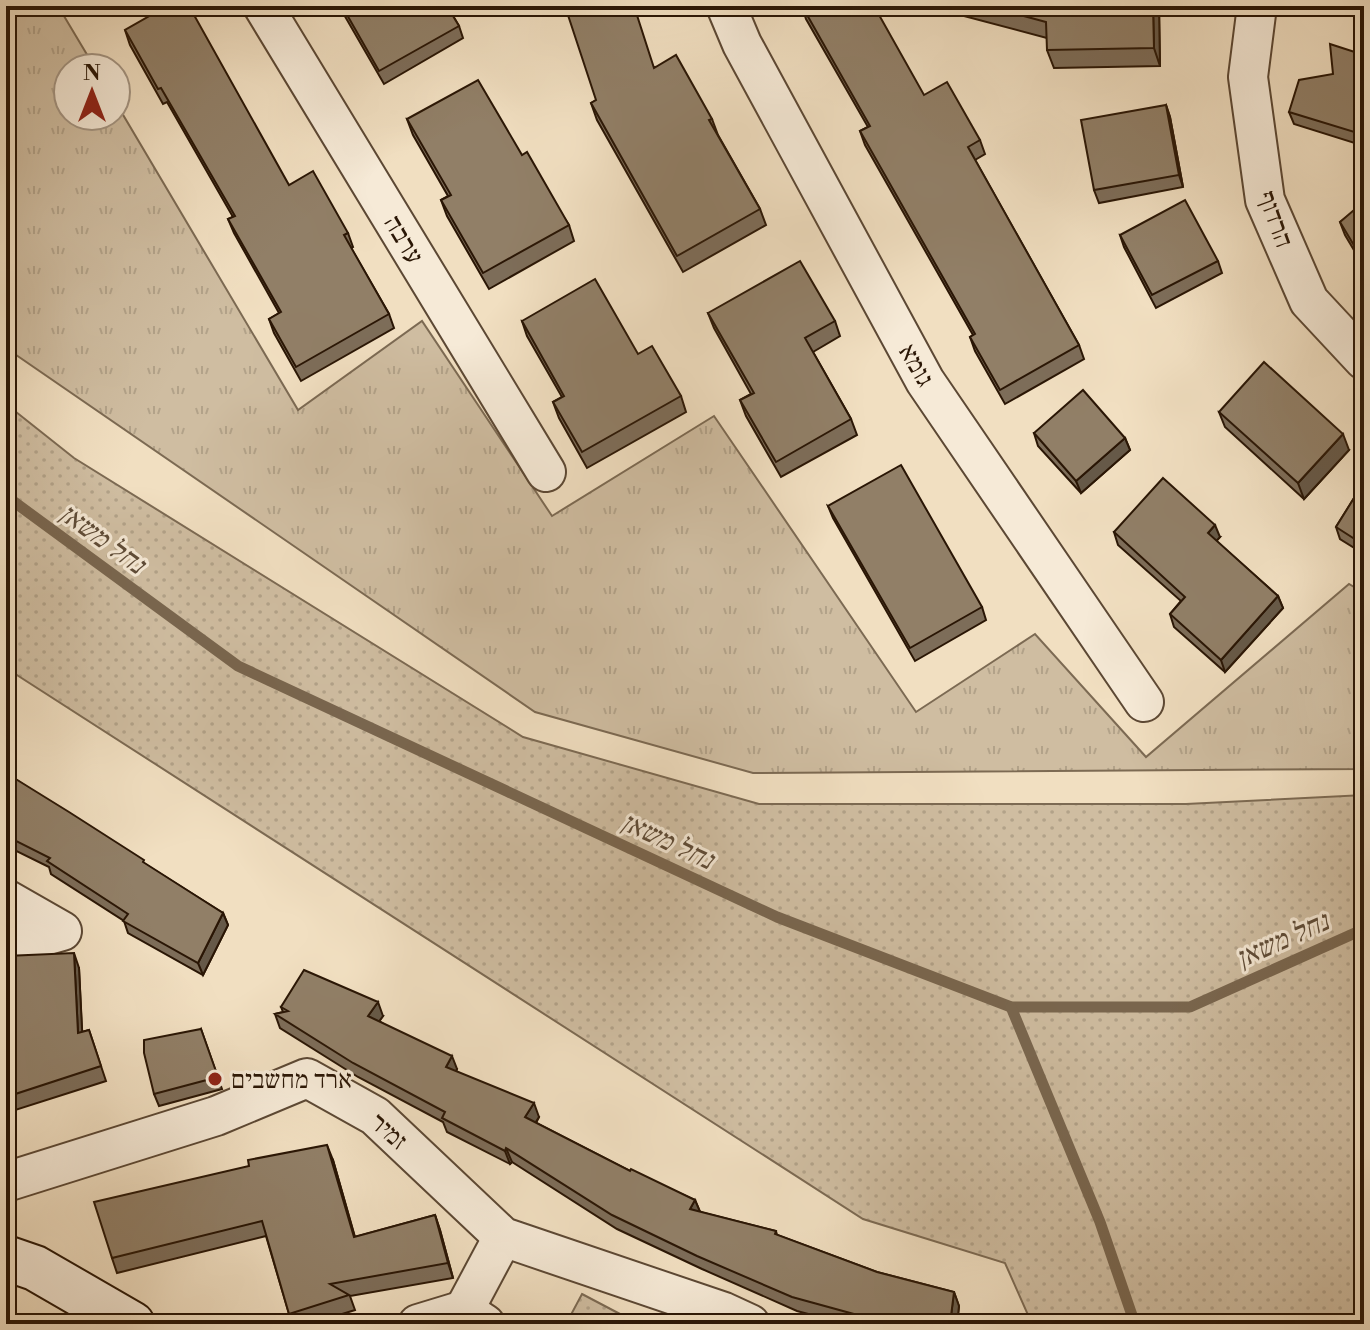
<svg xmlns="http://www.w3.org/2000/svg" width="1370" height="1330" viewBox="0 0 1370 1330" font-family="'Libre Bodoni','Frank Ruhl Libre',serif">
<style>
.grass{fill:url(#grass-tufts);stroke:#7c6a53;stroke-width:2}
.park{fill:url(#park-dots);stroke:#7c6a53;stroke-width:2}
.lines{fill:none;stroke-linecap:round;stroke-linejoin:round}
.stream{stroke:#79664f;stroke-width:11}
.street-casing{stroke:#5c4834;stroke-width:42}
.secondary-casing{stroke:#2a1605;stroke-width:48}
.street{stroke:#f6ead7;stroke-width:38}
.secondary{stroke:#f6ead7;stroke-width:44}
.wall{fill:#7d6d59;stroke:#2a1605;stroke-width:2}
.shaded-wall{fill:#665948;stroke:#2a1605;stroke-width:2}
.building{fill:#917f67;stroke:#2a1605;stroke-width:2}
.poi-dot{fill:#8f2418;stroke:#f6ead7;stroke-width:3}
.labels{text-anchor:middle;stroke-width:6;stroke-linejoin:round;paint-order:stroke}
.street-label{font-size:26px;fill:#2a1605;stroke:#f6ead7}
.poi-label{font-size:26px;fill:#2a1605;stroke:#f6ead7;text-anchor:start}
.water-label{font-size:28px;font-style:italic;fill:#5e4b37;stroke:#f6ead7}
</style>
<defs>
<pattern id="grass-tufts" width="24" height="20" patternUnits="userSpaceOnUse" patternTransform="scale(2)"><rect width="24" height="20" fill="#cfbda1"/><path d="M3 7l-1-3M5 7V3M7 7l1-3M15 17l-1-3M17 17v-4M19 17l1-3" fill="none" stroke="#b2a289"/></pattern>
<pattern id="park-dots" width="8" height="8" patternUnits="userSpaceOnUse" patternTransform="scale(2)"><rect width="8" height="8" fill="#cfbda1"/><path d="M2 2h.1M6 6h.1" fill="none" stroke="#b2a289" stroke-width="1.8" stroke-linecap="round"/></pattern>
</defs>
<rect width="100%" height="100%" fill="#f1dfc1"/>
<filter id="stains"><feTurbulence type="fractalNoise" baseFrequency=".0025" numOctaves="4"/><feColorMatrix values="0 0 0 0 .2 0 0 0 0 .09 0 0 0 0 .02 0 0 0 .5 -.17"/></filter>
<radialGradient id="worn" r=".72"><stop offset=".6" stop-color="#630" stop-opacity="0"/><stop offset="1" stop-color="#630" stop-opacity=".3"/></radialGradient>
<path class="grass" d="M6,6H58L95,68H68V116H116V103L298,410L422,321L552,516L714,416L916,712L1035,634L1146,757L1349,584L1364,593V769L753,773L535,712L6,348Z"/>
<g class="park">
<path d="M6,404L74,458L523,737L759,804H1186L1364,795V1324H1032L1005,1263L863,1219L6,668Z"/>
<path d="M582,1294L639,1324H566Z"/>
</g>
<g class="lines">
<g class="stream">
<path d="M6,496L238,666L777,917L1011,1007H1190L1364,929"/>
<path d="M1011,1007L1100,1222L1135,1324"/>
</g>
<g class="street-casing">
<g id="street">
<path d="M263,6L546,472"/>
<path d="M726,6L742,44L925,381L1144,702"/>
<path d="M1257,6L1248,77L1265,200L1309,301L1364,360"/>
<path d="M6,899L62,931L6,947"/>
<path d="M6,1182L216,1116L307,1078L375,1116L503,1237L724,1312L750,1324"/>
<path d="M464,1310L503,1237"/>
<path d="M418,1324L464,1310L485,1324"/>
</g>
</g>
<g class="secondary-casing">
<path id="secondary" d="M6,1258L35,1268L132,1324"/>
</g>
<use href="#street" class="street"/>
<use href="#secondary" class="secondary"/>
</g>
<g class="wall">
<path d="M339,6H447L459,26L463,38L384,84Z"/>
<path d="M802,6L924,95L980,140L985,154L975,160L1079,345L1084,359L1005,404L975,351L970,337L973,335L865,145L860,131L868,127L806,19Z"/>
<path d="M926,6H1159L1160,66L1054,68L1047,50V38Z"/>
<path d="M125,30L289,185L348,233L353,247L351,248L389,314L394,328L301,381L274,333L269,319L279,313L234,233L228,219L233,217L167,102L163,104L130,45Z"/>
<path d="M1364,55V146L1294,124L1289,112L1333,74Z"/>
<path d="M655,67L712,119L718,135L760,209L766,225L683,272L597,120L591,103Z"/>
<path d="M1166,105L1170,117L1183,187L1099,203L1094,190Z"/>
<path d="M407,119L522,155L569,225L574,241L489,289L447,216L441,200L448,196L413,135Z"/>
<path d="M1364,204V267L1345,235L1340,222Z"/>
<path d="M1120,235L1218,261L1222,273L1156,308L1124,247Z"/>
<path d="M708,313L835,321L840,336L813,352L851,419L857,435L781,477L746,416L740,400L751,394L714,328Z"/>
<path d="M522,321L638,354L681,396L686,412L587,468L559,418L553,402L562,397L527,336Z"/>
<path d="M1219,412L1349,450L1304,499L1225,427Z"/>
<path d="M1034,433L1125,438L1130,450L1081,493L1038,446Z"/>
<path d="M1364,482V554L1340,539L1336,527Z"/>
<path d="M828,506L982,607L986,620L915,661L833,518Z"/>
<path d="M1114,532L1220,537L1216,541L1278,596L1283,608L1225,672L1174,627L1170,614L1181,601L1118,545Z"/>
<path d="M6,773L145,864L223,913L228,925L203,975L128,933L124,921L51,874L49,867L6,846Z"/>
<path d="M6,956L79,968L82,1032L89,1030L106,1081L6,1113Z"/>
<path d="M281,1007L383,1016L379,1021L457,1069L456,1071L539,1117L536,1123L630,1171L695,1200L700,1212L776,1231L777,1235L877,1272L954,1292L959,1306L957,1324H846L797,1311L702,1269L617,1229L512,1162L510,1164L447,1132L443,1122L358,1077L280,1028L275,1014L283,1012Z"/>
<path d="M201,1029L222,1089L159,1106L154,1094Z"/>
<path d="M333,1160L355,1237L435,1215L440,1230L453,1278L350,1296L355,1310L310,1324H292L266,1236L117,1273L112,1258Z"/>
</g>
<g class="shaded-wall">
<path d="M1153,6H1159L1160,66L1154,48Z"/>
<path d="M1166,105L1170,117L1183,187L1179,175Z"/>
<path d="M1343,434L1349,450L1304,499L1298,483Z"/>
<path d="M1125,438L1130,450L1081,493L1076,481Z"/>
<path d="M1215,525L1220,537L1212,546L1208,533Z"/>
<path d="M1278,596L1283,608L1225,672L1221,660Z"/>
<path d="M223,913L228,925L203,975L198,963Z"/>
<path d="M74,953L79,968L83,1048L78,1033Z"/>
<path d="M378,1002L383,1016L373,1030L368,1016Z"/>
<path d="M452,1056L457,1069L451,1081L446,1067Z"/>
<path d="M534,1103L539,1117L530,1131L525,1117Z"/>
<path d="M327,1145L333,1160L359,1252L354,1237Z"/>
<path d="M506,1148L512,1162L510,1164L505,1151Z"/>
<path d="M695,1200L701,1214L690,1209Z"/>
<path d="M435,1215L440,1230L453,1278L448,1263Z"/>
<path d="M954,1292L959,1306L957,1324H950Z"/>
</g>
<g class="building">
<path d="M167,6H189L289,185L313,171L348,233L344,235L389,314L296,367L269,319L281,312L228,219L235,216L161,88L158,89L125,30Z"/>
<path d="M342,6H447L459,26L379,71Z"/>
<path d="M565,6H634L654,68L676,55L712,119L709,120L760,209L677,256L591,103L596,100Z"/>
<path d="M802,6H874L924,95L947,82L980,140L968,147L1079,345L1000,390L970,337L975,334L860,131L870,126Z"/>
<path d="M987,6H1153L1154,48L1047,50L1046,22Z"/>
<path d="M1330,44L1364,55V135L1289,112L1299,80L1333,74Z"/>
<path d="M478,80L522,155L527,152L569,225L483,273L441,200L451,195L407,119Z"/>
<path d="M1166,105L1179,175L1094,190L1081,120Z"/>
<path d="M1185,200L1218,261L1152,295L1120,235Z"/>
<path d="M1364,204V262L1340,222L1354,210Z"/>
<path d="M800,261L835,321L805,338L851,419L776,462L740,400L754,393L708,313Z"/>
<path d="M595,279L638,354L652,346L681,396L582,452L553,402L564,396L522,321Z"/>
<path d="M1264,362L1343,434L1298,483L1219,412Z"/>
<path d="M1083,390L1125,438L1076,481L1034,433Z"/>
<path d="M901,465L982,607L910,648L828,506Z"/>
<path d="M1163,478L1215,525L1208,533L1278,596L1221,660L1170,614L1185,597L1114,532Z"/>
<path d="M1364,482V545L1336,527Z"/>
<path d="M6,773L69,812L144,860L143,862L223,913L198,963L123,921L128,914L47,861L50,858L6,836Z"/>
<path d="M74,953L78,1033L89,1030L101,1066L6,1097V956Z"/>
<path d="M304,970L378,1002L368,1016L452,1056L446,1067L534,1103L525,1117L630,1171L631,1169L695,1200L690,1209L776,1231L775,1234L877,1272L954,1292L950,1324H870L872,1319L792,1297L697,1256L612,1215L506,1148L505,1151L442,1118L445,1112L353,1063L275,1014L288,1011L281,1007Z"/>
<path d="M201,1029L218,1077L154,1094L144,1053V1040Z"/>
<path d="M327,1145L354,1237L435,1215L448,1263L330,1284L349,1295L289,1314L262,1221L112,1258L94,1202L249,1166L248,1160Z"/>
</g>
<circle class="poi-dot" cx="215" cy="1079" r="8"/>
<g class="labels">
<g class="street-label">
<text transform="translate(1276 219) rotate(70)" y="9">הרדוף</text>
<text transform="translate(404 239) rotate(59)" y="9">ערבה</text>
<text transform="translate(917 365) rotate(60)" y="9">גומא</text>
<text transform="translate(389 1131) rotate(41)" y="9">זמיר</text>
</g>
<g class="poi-label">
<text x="231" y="1088">ארד מחשבים</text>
</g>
<g class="water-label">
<text transform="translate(103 538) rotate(36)" y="10">נחל משאן</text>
<text transform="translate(668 840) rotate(25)" y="10">נחל משאן</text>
<text transform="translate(1282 939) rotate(-24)" y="10">נחל משאן</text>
</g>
</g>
<rect width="1370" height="1330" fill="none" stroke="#f1dfc1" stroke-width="32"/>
<rect x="8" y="8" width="1354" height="1314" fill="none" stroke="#2a1605" stroke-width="4"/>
<rect x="16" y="16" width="1338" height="1298" fill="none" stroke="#2a1605" stroke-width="2"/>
<g transform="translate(92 92)"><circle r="38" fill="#f6ead7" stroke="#a49583" stroke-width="2"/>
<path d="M0-6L14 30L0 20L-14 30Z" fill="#8f2418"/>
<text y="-12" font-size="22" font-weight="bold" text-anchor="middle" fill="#2a1605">N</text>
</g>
<rect width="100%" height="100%" filter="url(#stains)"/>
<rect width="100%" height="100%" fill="url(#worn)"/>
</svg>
